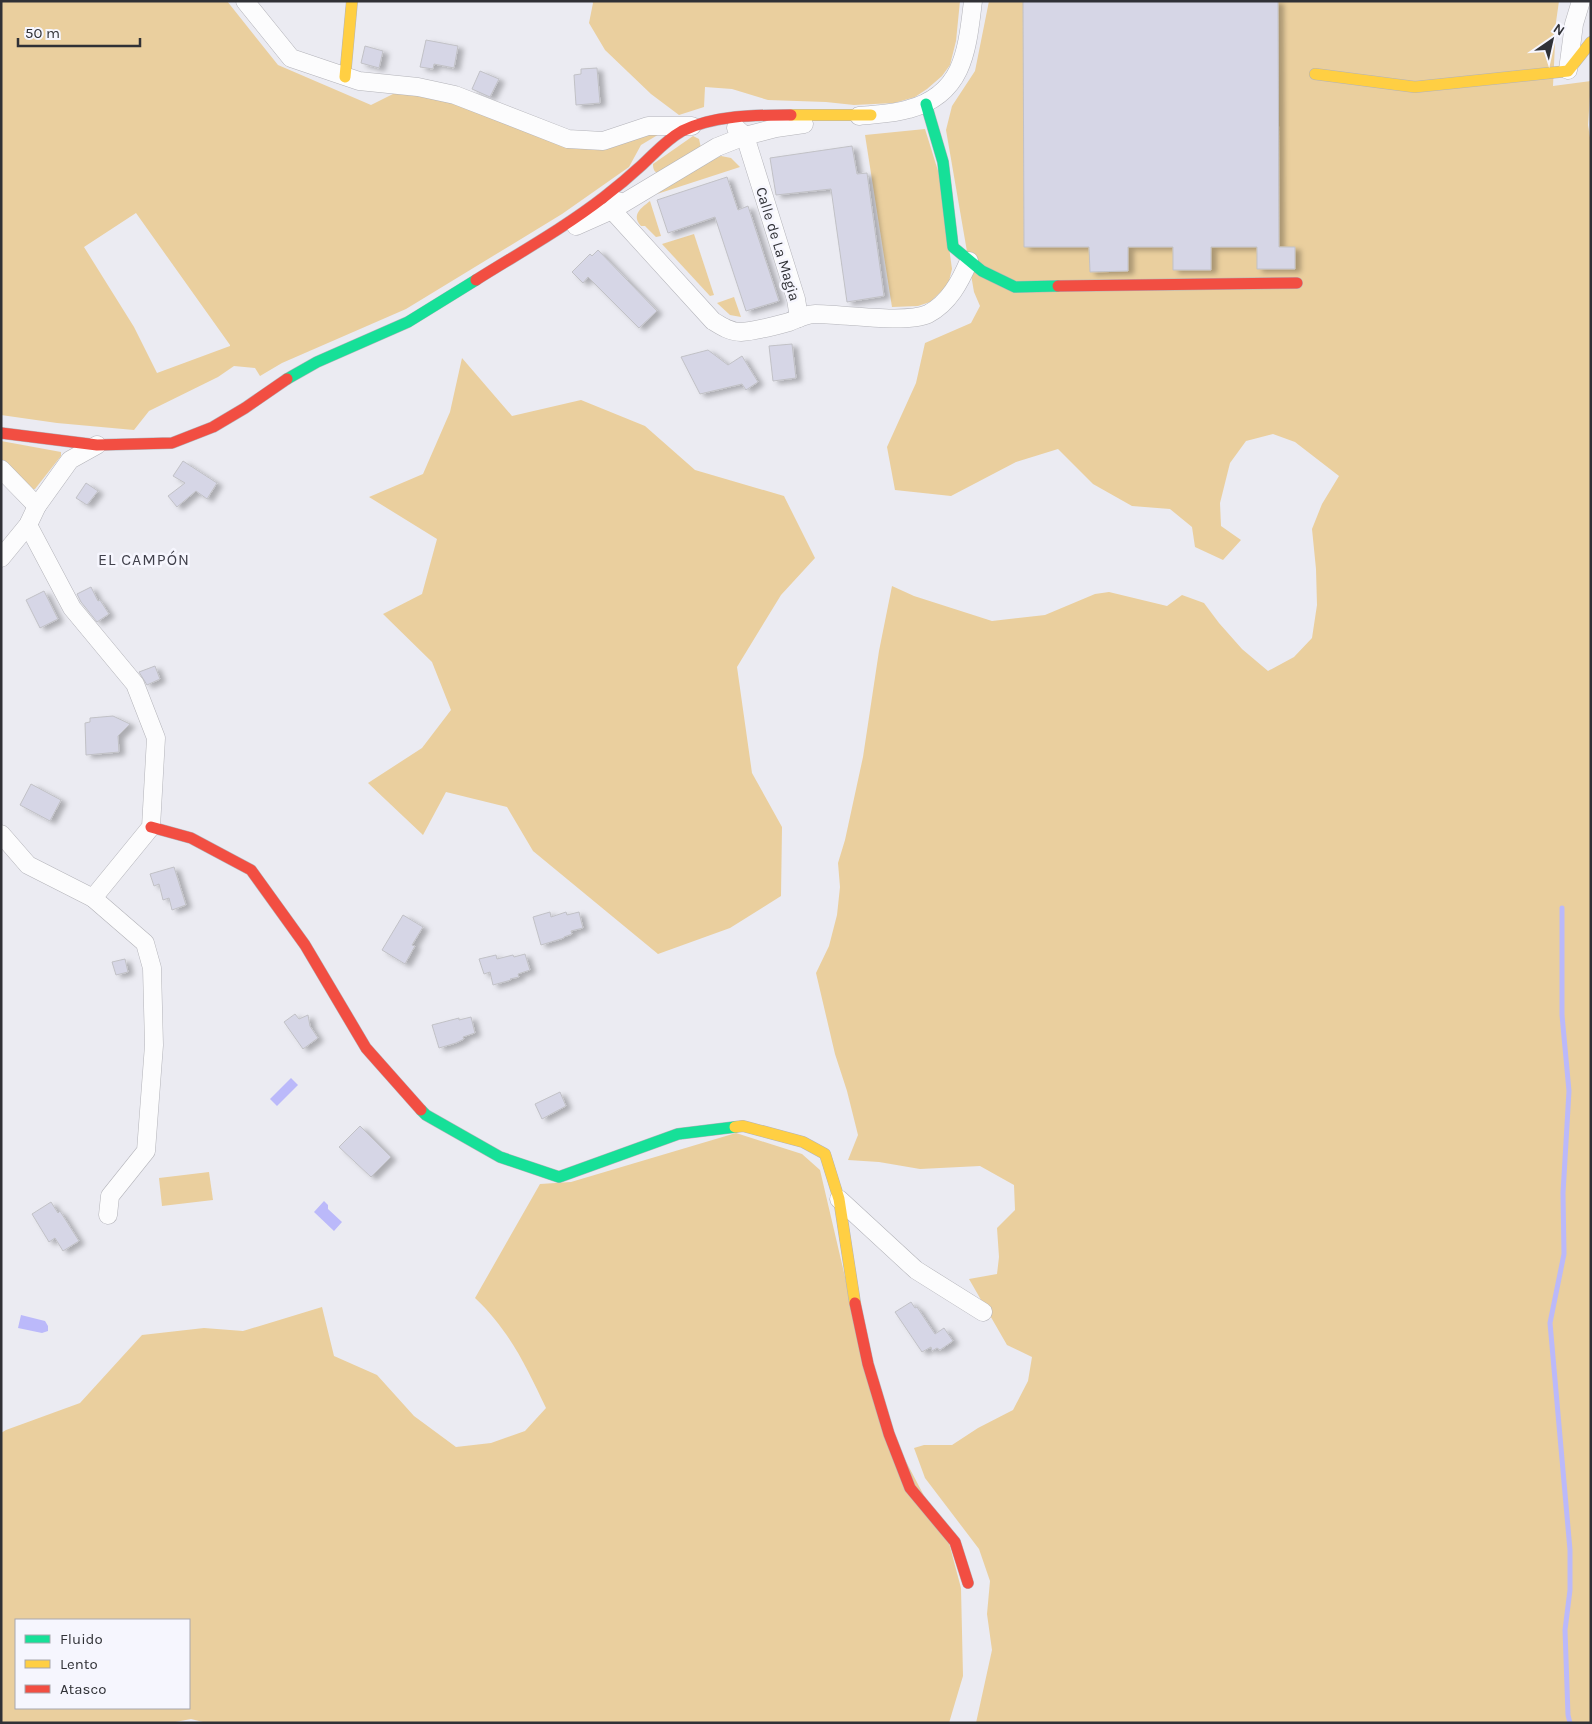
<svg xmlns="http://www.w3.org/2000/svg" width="1592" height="1724" viewBox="0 0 1592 1724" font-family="Karla,sans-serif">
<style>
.green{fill:#eacf9e;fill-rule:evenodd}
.water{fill:#bbb9fa}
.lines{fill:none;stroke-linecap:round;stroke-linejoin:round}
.stream{stroke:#bbb9fa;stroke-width:5}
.building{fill:#d6d6e6;stroke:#c1c1c6;filter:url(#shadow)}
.street-casing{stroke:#b3b3b9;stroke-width:19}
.fast-casing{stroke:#b3b3b9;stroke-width:12}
.slow-casing{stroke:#b3b3b9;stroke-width:12}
.jam-casing{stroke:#b3b3b9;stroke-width:12}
.street{stroke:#fcfcfd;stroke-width:18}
.fast{stroke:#16e098;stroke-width:11}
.slow{stroke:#ffcf43;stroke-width:11}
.jam{stroke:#f24e42;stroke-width:11}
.labels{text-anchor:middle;stroke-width:5;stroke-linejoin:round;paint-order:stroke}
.street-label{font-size:15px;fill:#303136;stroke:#f6f6fe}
.neighbourhood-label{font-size:16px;letter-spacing:1px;fill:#40404b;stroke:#f6f6fe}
</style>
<defs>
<filter id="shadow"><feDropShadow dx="5.5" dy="3" stdDeviation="2.5" flood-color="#0004"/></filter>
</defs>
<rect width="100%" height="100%" fill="#ebebf2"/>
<g class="green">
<path d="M1,1H227L278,65L371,105L397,92L456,103L542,133H661L641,145L629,167L562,214L406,309L282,363L260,376L255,368L234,366L218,377L149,411L134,430L57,423L1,415ZM136,213L230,345V346L157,373L134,327L84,247Z"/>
<path d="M592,1H960L956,41L950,65L942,76L927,89L915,97L894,103L854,105L826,102L768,100L732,89L705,87L704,107L679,115L651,94L605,50L589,23L593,3Z"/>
<path d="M989,1H1559L1556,22L1553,86L1591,81L1588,125L1591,144V1723H976L992,1650L987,1614L990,1581L979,1549L925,1478L914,1448L924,1445H952L978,1428L1013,1410L1028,1381L1032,1357L1007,1345L969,1279L997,1274L999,1257L997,1228L1015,1210L1014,1185L980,1166L920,1169L879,1162L848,1160L858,1135L847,1091L835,1054L816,973L829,946L837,915L840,887L838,863L845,840L863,757L879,651L892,586L914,596L992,621L1045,615L1095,594L1109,592L1167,606L1182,595L1204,603L1219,623L1242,649L1268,671L1294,657L1312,638L1317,605L1316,569L1312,529L1322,504L1339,476L1295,442L1273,434L1246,441L1230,463L1220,503L1221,526L1241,540L1223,560L1195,547L1192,527L1170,509L1132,506L1093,484L1058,449L1016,462L951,496L895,490L887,447L916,383L925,343L971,323L980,306L974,292L946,130L952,106L975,71Z"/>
<path d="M925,129L939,174L952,269L948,285L930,302L918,306L892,307L865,135Z"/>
<path d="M693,136L699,139L701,148L659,174C654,172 653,169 653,164Z"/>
<path d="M721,156L731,158L740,167L657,194L701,165Z"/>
<path d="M650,201L661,236L656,237L645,226H641C631,215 641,208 650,201Z"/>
<path d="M694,234L714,295L710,296L662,244Z"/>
<path d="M734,297L741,317L730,315L717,303Z"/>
<path d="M462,358L512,416L581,400L645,426L695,470L784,496L815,558L781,595L737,667L752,773L782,827L781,896L730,928L658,954L533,851L507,807L446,792L423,835L368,783L422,748L451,710L432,662L383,614L422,594L437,539L369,497L423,474L450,412Z"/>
<path d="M1,441L61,452V456L35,489L28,490L1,463Z"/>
<path d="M736,1133L802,1154L820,1170L874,1401L949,1543L961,1588L963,1676L949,1723H207L191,1719L170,1723H1V1433L6,1430L80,1403L142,1335L204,1328L243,1331L322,1307L334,1356L377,1375L414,1416L456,1447L491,1443L525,1431L546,1408C526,1366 509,1330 475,1298L540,1184L571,1182ZM16,1620H189V1708H16Z"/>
<path d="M209,1172L213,1200L162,1206L159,1178Z"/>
</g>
<g class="water">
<path d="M291,1078L298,1085L277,1106L270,1099Z"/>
<path d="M324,1201L328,1205V1209L342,1222L334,1231L314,1212Z"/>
<path d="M21,1315L45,1321L48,1326V1331L42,1333L18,1328Z"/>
</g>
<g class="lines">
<path class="stream" d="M1562,908V1015L1569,1091L1563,1193L1564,1254L1550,1323L1570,1550V1590L1565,1630L1568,1715L1570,1723"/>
</g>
<g class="building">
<path d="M1023,1H1278L1279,247H1295V269H1257V247H1211V270H1173V247H1128V271L1090,272L1089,247H1024Z"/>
<path d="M426,40L458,46L454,68L434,64L433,69L420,67Z"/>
<path d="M365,46L383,51L379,68L361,63Z"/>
<path d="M597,68L600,103L576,105L574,75L581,74V69Z"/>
<path d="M480,71L499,79L490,97L472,89Z"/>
<path d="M852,146L857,174L867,173L884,296L847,302L831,189L776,195L770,158Z"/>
<path d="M727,177L738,210L748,206L779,301L746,311L715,217L668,233L657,200Z"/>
<path d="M598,250L657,311L639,328L588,277L583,283L572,272L590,254L592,256Z"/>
<path d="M792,344L796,378L773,381L769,346Z"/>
<path d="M708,350L728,365L742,356L758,382L746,390L742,384L700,394L681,357Z"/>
<path d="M183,461L217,483L207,499L196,491L177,507L168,496L185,483L173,476Z"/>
<path d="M86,483L98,491L87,505L76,498Z"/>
<path d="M91,587L98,601L100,600L109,614L97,622L81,602L77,594Z"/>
<path d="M44,591L58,619L40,628L26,600Z"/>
<path d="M155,666L160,679L147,685L139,672Z"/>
<path d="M113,716L130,724L118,736L119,752L86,755L85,723L90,722V718Z"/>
<path d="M31,784L61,800L50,821L20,805Z"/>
<path d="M174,867L186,905L172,910L169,898L163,900L159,884L154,886L150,874Z"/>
<path d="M550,912L551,917L566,912L567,915L579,912L583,928L571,931L572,934L564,937V938L541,945L533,917Z"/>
<path d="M403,915L423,927L412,945L415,946L405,964L382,950Z"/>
<path d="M525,954L530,970L518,974L519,977L510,979L511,980L493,985L490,972L484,974L479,959L496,955L497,959L513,955L514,957Z"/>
<path d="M125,959L128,972L116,975L112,962Z"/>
<path d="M295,1014L299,1019L308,1015L310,1026L318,1038L303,1049L284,1022Z"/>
<path d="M471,1017L475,1033L463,1037L464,1039L456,1043L439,1048L432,1025L459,1018V1020Z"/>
<path d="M560,1092L566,1106L542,1119L535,1104Z"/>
<path d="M360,1126L391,1157L371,1177L339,1147Z"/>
<path d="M51,1202L58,1213L60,1211L79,1241L63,1251L55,1238L49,1242L32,1214Z"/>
<path d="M911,1302L915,1308L917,1307L935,1334L944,1328L953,1341L940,1350L937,1348L932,1351L931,1347L922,1352L895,1312Z"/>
</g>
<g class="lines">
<g class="street-casing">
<g id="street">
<path d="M245,1L291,58L359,81L418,87L455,95L568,139L603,141L648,126H692"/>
<path d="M1568,70L1574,24L1581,1"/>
<path d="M859,116C876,114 893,114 909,109C964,94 967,50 973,1"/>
<path d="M736,128L745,136L796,299L799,318"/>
<path d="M618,201L612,210L713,321C721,326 730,332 741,332C756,331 774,326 789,322C797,319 806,314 815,314C842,314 906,324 928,314C949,303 960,282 969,261"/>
<path d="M576,226L612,210L717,147L745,136L776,128L804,124"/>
<path d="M1,469L37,506"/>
<path d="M1,558L28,525L37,506L70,460L97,445"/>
<path d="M1,834L28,865L93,898L151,827L156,738L135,684L72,608L28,525"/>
<path d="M93,898L145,943L152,968L154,1045L146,1151L110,1196L108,1215"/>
<path d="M839,1199L916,1270L983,1312"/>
</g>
</g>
<g class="fast-casing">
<g id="fast">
<path d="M926,104L943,162L953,247L982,271L1015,287L1058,286"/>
<path d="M287,379L317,362L408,322L476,280"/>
<path d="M421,1110L426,1115L500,1157L559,1177L678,1134L735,1127"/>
</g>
</g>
<g class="slow-casing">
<g id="slow">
<path d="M1315,74L1415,87L1568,71L1591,42"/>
<path d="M345,77L352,1"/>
<path d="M791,115H871"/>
<path d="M735,1127L743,1126L803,1142L825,1154L839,1199L855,1303"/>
</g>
</g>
<g class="jam-casing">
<g id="jam">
<path d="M476,280C519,253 564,228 604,197C617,187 630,176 642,165C655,153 666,140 682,131C714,115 756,115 791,115"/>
<path d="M1058,286L1297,283"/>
<path d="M1,433L97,445L172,443L213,427L245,408L287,379"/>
<path d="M151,827L191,838L251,870L305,945L366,1048L421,1110"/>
<path d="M855,1303L868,1364L889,1434L910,1488L955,1542L968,1583"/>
</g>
</g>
<use href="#street" class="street"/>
<use href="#fast" class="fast"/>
<use href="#slow" class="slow"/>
<use href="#jam" class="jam"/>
</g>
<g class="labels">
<g class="street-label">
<text transform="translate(778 244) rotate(73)" y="5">Calle de La Magia</text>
</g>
<g class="neighbourhood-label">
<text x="144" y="565">EL CAMPÓN</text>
</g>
</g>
<rect width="1592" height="1724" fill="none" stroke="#303136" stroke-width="5"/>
<rect x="15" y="1619" width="175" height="90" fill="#f6f6fe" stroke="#a7a7ae"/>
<rect x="25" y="1635" width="25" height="8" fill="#16e098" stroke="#a7a7ae"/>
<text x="60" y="1644" font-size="15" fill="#303136">Fluido</text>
<rect x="25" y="1660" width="25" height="8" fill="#ffcf43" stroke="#a7a7ae"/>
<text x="60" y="1669" font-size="15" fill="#303136">Lento</text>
<rect x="25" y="1685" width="25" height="8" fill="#f24e42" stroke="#a7a7ae"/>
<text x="60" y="1694" font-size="15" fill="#303136">Atasco</text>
<g transform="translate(1552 40) rotate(34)" stroke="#f6f6fe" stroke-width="4" paint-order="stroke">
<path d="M0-4L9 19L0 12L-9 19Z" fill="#303136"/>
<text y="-8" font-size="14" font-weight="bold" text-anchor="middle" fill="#303136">N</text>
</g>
<path d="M18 38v8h122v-8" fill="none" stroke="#303136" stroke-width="2.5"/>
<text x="25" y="38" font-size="15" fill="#303136" stroke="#f6f6fe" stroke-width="4" paint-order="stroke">50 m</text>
</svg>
